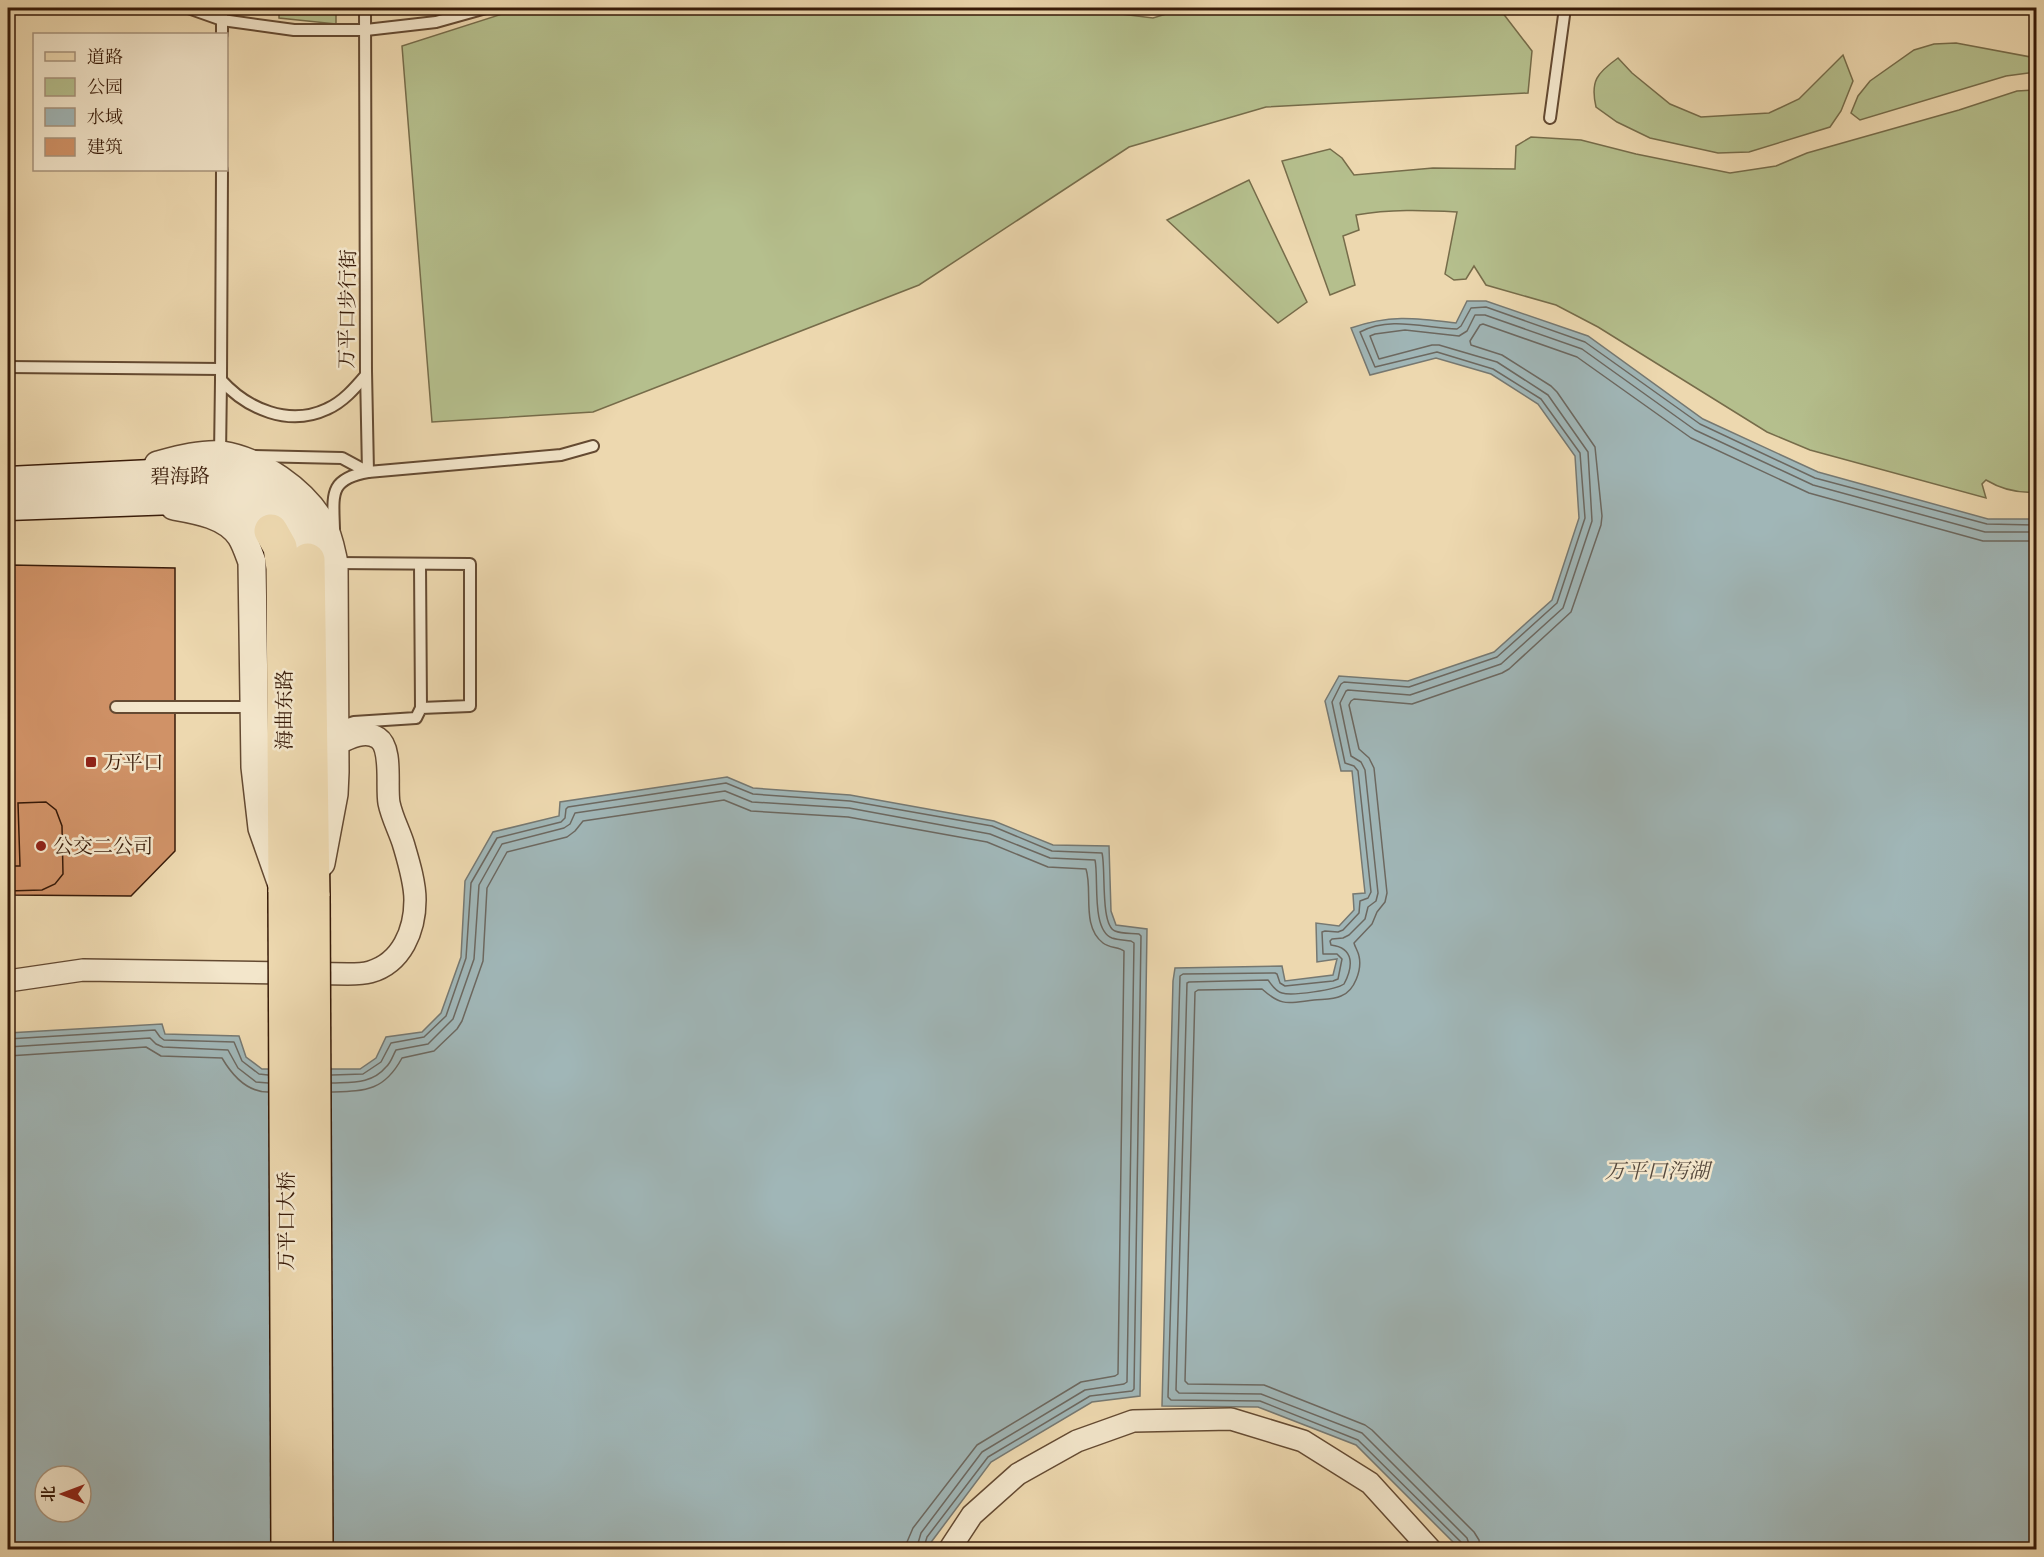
<svg xmlns="http://www.w3.org/2000/svg" width="2044" height="1557" viewBox="0 0 2044 1557" font-family="'IM FELL Double Pica','Noto Serif SC',serif">
<style>
.green{fill:#b5bf8d;stroke:#766c4a;stroke-width:1.5}
.water{fill:#a0b6b7;stroke:#767871;stroke-width:1.5;fill-rule:evenodd}
.lines{fill:none;stroke-linecap:round;stroke-linejoin:round}
.shore{stroke:#6c6860;stroke-width:1.5}
.building{fill:#d09267;stroke:#371a08;stroke-width:1.5}
.service-casing{stroke:#644a32;stroke-width:14}
.minor-casing{stroke:#644a32;stroke-width:24}
.tertiary-casing{stroke:#644a32;stroke-width:30}
.secondary-casing{stroke:#371a08;stroke-width:33}
.primary-casing{stroke:#371a08;stroke-width:36}
.service{stroke:#f3e6cb;stroke-width:10}
.minor{stroke:#f3e6cb;stroke-width:21}
.tertiary{stroke:#f3e6cb;stroke-width:27}
.secondary{stroke:#f3e6cb;stroke-width:30}
.primary{stroke:#edd8af;stroke-width:33}
.primary-bridge-casing{stroke:#371a08;stroke-width:36;stroke-linecap:butt}
.primary-bridge{stroke:#edd8af;stroke-width:33}
.poi-dot{fill:#8f2418;stroke:#f3e6cb;stroke-width:2}
.labels{text-anchor:middle;stroke-width:5;stroke-linejoin:round;paint-order:stroke}
.street-label{font-size:20px;fill:#371a08;stroke:#f3e6cb}
.poi-label{font-size:20px;fill:#371a08;stroke:#f3e6cb;text-anchor:start}
.water-label{font-size:21px;font-style:italic;fill:#56493d;stroke:#f3e6cb}
</style>
<rect width="100%" height="100%" fill="#edd8af"/>
<filter id="stains"><feTurbulence type="fractalNoise" baseFrequency=".00333" numOctaves="4"/><feColorMatrix values="0 0 0 0 .2 0 0 0 0 .09 0 0 0 0 .02 0 0 0 .5 -.17"/></filter>
<radialGradient id="worn" r=".72"><stop offset=".6" stop-color="#630" stop-opacity="0"/><stop offset="1" stop-color="#630" stop-opacity=".3"/></radialGradient>
<g class="green">
<path d="M279,8H336V24L279,18Z"/>
<path d="M521,8H1072L1153,18L1186,8H1464L1502,12L1532,51L1528,93L1266,107L1129,147L919,285L593,412L432,422L402,46Z"/>
<path d="M1956,43L2036,58V72L2006,76L1860,120L1851,113L1858,96L1870,81L1914,50L1934,44Z"/>
<path d="M1843,55L1853,81L1841,111L1830,127L1749,152L1718,153L1650,138L1617,122L1596,107C1590,81 1597,73 1618,58L1632,73L1670,104L1701,117L1769,113L1799,99Z"/>
<path d="M2036,90V488L2033,492C2015,493 2001,489 1986,480L1982,484L1986,498L1810,450L1767,432L1598,327L1556,305L1486,285L1474,266L1466,279L1454,280L1445,274L1457,212C1423,210 1390,209 1356,215L1359,230L1343,236L1355,285L1330,295L1282,161L1330,149L1342,158L1354,175L1433,168L1515,169L1516,146L1531,137L1581,140L1636,154L1730,173L1776,166L1807,153L1959,110L2017,91Z"/>
<path d="M1249,180L1307,302L1278,323L1167,220Z"/>
</g>
<g class="water">
<path d="M1467,301H1486L1588,336L1703,419L1818,472L1988,519H2036V1549H1460L1356,1445L1258,1407L1162,1406L1173,981L1175,968L1282,966L1285,981L1333,975L1337,959L1317,962L1316,923L1339,926L1354,910L1353,894L1365,893L1352,771H1341L1325,701L1339,676L1408,681L1494,652L1552,600L1579,518L1575,456L1538,404L1491,374L1436,358L1370,375L1351,328C1390,314 1416,318 1456,323Z"/>
<path d="M727,777L753,788L850,795L994,821L1053,845L1109,846L1111,911L1116,925L1147,929L1140,1396L1092,1402L991,1462L932,1541L928,1549L8,1550V1033L162,1024L165,1034L239,1036L246,1057L262,1069H360L376,1058L386,1037L422,1032L441,1013L461,957L465,881L493,832L559,816L560,802ZM45,1476H81V1512H45Z"/>
</g>
<g class="lines">
<g class="shore">
<path d="M8,1039L155,1030L160,1037L164,1040L234,1042L242,1061L259,1074L268,1075"/>
<path d="M8,1047L150,1038L156,1044L163,1047L228,1050L238,1068L256,1082L268,1083"/>
<path d="M8,1056L146,1047L161,1056L222,1058C232,1075 246,1092 268,1092"/>
<path d="M332,1075L363,1074L381,1062L391,1043L424,1037L446,1016L466,958L471,883L497,838L561,822L565,818L566,809L568,807L726,783L753,794L850,801L992,826L1052,851L1102,853C1106,868 1100,925 1115,931C1122,934 1132,933 1139,934L1141,936L1134,1389L1132,1391L1090,1396L988,1457L927,1537L923,1550"/>
<path d="M332,1083C352,1082 372,1084 386,1067C391,1063 393,1055 396,1050L428,1044L453,1019L474,959L479,885L502,844L564,828L570,824L575,813L725,791L752,802L849,808L990,834L1050,858L1095,860C1099,878 1091,930 1112,938C1118,940 1125,940 1131,941L1134,943L1127,1382L1124,1384L1085,1390L982,1452L921,1533L916,1550"/>
<path d="M332,1092C366,1091 384,1091 402,1058L434,1051L457,1029L462,1021L483,961L487,888L507,852L567,837L575,831L583,821L724,800L751,811L848,817L987,842L1048,867L1086,869C1093,891 1081,926 1103,943C1109,948 1119,947 1124,951L1118,1374L1115,1376L1081,1382L977,1445L913,1528L907,1542V1550"/>
<path d="M1464,1550L1462,1543L1358,1440L1260,1401L1171,1400L1168,1397L1180,976L1183,974L1275,973L1277,974L1280,983L1285,986L1333,981L1338,979L1342,959L1337,954H1323L1322,932L1325,931L1338,932L1343,930L1359,913L1360,901L1368,898L1371,892L1358,771L1354,766L1345,763L1332,702L1341,684L1344,682L1409,687L1497,657L1557,603L1585,518L1580,453L1541,399L1493,369L1437,352L1375,367L1360,332C1390,316 1425,328 1457,329L1461,326L1471,308L1486,307L1585,342L1700,424L1815,478L1987,524L2036,525"/>
<path d="M1471,1550L1467,1538L1362,1433L1261,1394L1179,1393L1176,1390L1187,983L1189,982L1268,980C1272,985 1275,991 1282,993C1292,996 1336,990 1344,984C1353,967 1355,948 1331,945L1330,941L1332,939L1343,938L1349,935L1365,919L1368,907L1376,901L1378,893L1365,770L1361,762L1351,756L1340,703L1346,691L1348,690L1410,695L1501,664L1563,608L1592,521L1588,452L1548,395L1497,362L1439,345H1432L1379,359L1370,336L1375,334L1405,330L1459,336L1467,331L1475,315H1485L1582,349L1695,430L1813,485L1985,532H2036"/>
<path d="M1480,1550L1479,1540L1474,1532L1372,1430L1365,1425L1264,1385L1188,1384L1185,1381L1195,992L1198,990L1262,989C1282,1007 1288,1003 1314,1000C1322,999 1333,1000 1341,996C1355,991 1362,969 1359,956C1358,951 1355,947 1354,943L1372,924L1377,912L1385,902L1387,893L1374,768L1369,758L1359,749L1349,705L1351,701L1354,699L1412,704L1502,673L1509,669L1571,612L1601,525L1602,516L1595,447L1557,392L1551,386L1502,355L1471,345L1470,341L1480,325L1483,324L1577,357L1691,438L1809,493L1983,541H2036"/>
</g>
</g>
<g class="building">
<path d="M10,565L175,568V851L131,896L8,895V673Z"/>
<path d="M46,802L56,810L62,826L63,874L55,884L42,890L8,891V866H20L18,803Z"/>
</g>
<g class="lines">
<g class="service-casing">
<g id="service">
<path d="M188,8L222,20L294,30H366L436,22L486,8"/>
<path d="M222,34V8"/>
<path d="M1550,118L1565,8"/>
<path d="M222,170L221,380C247,409 289,427 327,409C343,402 355,388 366,375L365,8"/>
<path d="M8,367L221,369"/>
<path d="M220,455L221,380"/>
<path d="M254,456L342,458L368,472L561,455L593,446"/>
<path d="M334,529C333,494 329,479 368,472L366,371"/>
<path d="M334,563L470,564V706L421,708L416,718L354,722L335,728"/>
<path d="M420,565L421,708"/>
<path d="M116,707H254"/>
</g>
</g>
<g class="minor-casing">
<g id="minor">
<path d="M8,981L83,970L348,974C355,974 363,974 370,972C402,963 415,930 415,900C415,883 409,863 404,846C400,832 392,818 389,803C386,786 393,748 378,738C365,729 347,739 335,745"/>
<path d="M949,1550L972,1515L1018,1474L1077,1441L1133,1421L1231,1419L1303,1441L1370,1483L1431,1550"/>
</g>
</g>
<g class="tertiary-casing">
<g id="tertiary">
<path d="M158,465C177,460 202,453 222,455C260,461 303,491 322,524C329,536 331,550 334,563L335,772L334,794L321,863"/>
<path d="M174,506C197,510 227,515 241,536C246,544 249,554 252,562L255,767L262,828L281,882"/>
</g>
</g>
<g class="secondary-casing">
<g id="secondary">
<path d="M8,482L193,473C210,474 228,473 244,479C268,489 296,517 304,542C306,548 307,555 308,560"/>
<path d="M8,505L203,498C233,501 250,509 271,531"/>
</g>
</g>
<g class="primary-casing">
<g id="primary">
<path d="M271,531L280,547L283,568L285,892"/>
<path d="M308,560L313,896"/>
</g>
</g>
<use href="#service" class="service"/>
<use href="#minor" class="minor"/>
<use href="#tertiary" class="tertiary"/>
<use href="#secondary" class="secondary"/>
<use href="#primary" class="primary"/>
<g class="primary-bridge-casing">
<g id="primary-bridge">
<path d="M285,892L288,1550"/>
<path d="M313,896L316,1550"/>
</g>
</g>
<use href="#primary-bridge" class="primary-bridge"/>
</g>
<g class="poi-dot">
<rect x="85" y="756" width="12" height="12" rx="3"/>
<circle cx="41" cy="846" r="6"/>
</g>
<g class="labels">
<g class="street-label">
<text transform="translate(347 309) rotate(-89)" y="7">万平口步行街</text>
<text transform="translate(180 476) rotate(-1)" y="7">碧海路</text>
<text transform="translate(284 710) rotate(-90)" y="7">海曲东路</text>
<text transform="translate(286 1221) rotate(-90)" y="7">万平口大桥</text>
</g>
<g class="poi-label">
<text x="103" y="769">万平口</text>
<text x="53" y="853">公交二公司</text>
</g>
<g class="water-label">
<text x="1657" y="1178">万平口泻湖</text>
</g>
</g>
<rect width="2044" height="1557" fill="none" stroke="#edd8af" stroke-width="30"/>
<rect x="9" y="9" width="2026" height="1539" fill="none" stroke="#371a08" stroke-width="3"/>
<rect x="15" y="15" width="2014" height="1527" fill="none" stroke="#371a08" stroke-width="1.5"/>
<rect x="33" y="33" width="195" height="138" fill="#f3e6cb" stroke="#a8947d" stroke-width="1.5"/>
<rect x="45" y="52" width="30" height="9" fill="#edd8af" stroke="#a8947d" stroke-width="1.5"/>
<text x="87" y="63" font-size="18" fill="#371a08">道路</text>
<rect x="45" y="78" width="30" height="18" fill="#b5bf8d" stroke="#a8947d" stroke-width="1.5"/>
<text x="87" y="93" font-size="18" fill="#371a08">公园</text>
<rect x="45" y="108" width="30" height="18" fill="#a0b6b7" stroke="#a8947d" stroke-width="1.5"/>
<text x="87" y="123" font-size="18" fill="#371a08">水域</text>
<rect x="45" y="138" width="30" height="18" fill="#d09267" stroke="#a8947d" stroke-width="1.5"/>
<text x="87" y="153" font-size="18" fill="#371a08">建筑</text>
<g transform="translate(63 1494) rotate(270)"><circle r="28" fill="#f3e6cb" stroke="#a8947d" stroke-width="1.5"/>
<path d="M0-4.5L10 22L0 15L-10 22Z" fill="#8f2418"/>
<text y="-9" font-size="16" font-weight="bold" text-anchor="middle" fill="#371a08">北</text>
</g>
<rect width="100%" height="100%" filter="url(#stains)"/>
<rect width="100%" height="100%" fill="url(#worn)"/>
</svg>
